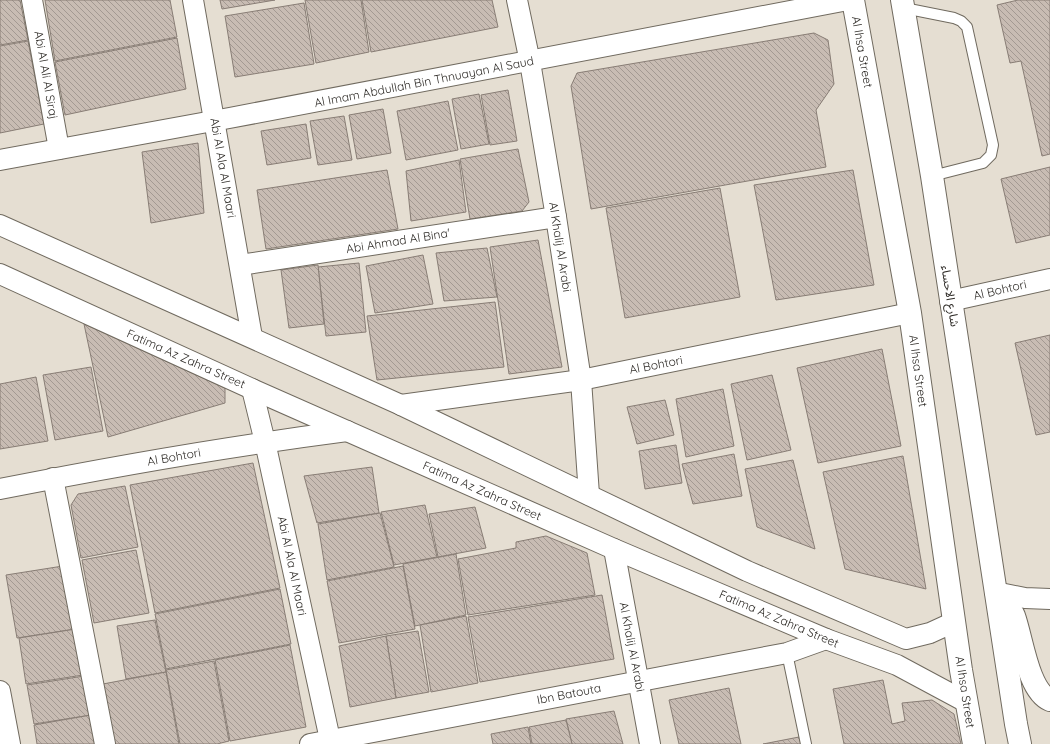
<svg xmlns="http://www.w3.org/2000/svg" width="1050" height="744" viewBox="0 0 1050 744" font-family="Quicksand,'Noto Sans Arabic',sans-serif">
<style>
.building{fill:url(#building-back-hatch);stroke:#887d75}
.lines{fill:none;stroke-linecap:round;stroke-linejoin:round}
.service-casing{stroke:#706a5f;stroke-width:12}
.minor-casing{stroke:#706a5f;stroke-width:22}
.secondary-casing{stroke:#706a5f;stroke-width:24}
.service{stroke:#fff;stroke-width:10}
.minor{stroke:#fff;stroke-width:20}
.secondary{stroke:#fff;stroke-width:22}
.labels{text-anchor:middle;stroke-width:3;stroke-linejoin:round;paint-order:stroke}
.street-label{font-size:12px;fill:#2e2b27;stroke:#fff}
</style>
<defs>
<pattern id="building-back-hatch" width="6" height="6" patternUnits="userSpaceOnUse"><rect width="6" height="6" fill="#c8bcb3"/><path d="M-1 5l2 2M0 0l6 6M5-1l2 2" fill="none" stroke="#a39992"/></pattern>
</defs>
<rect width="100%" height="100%" fill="#e5ded2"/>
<g class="building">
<path d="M0,0H20L28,40L0,45Z"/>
<path d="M45,0H170L177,37L55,61Z"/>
<path d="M220,0H275L222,9Z"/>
<path d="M305,0H361L369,52L316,63Z"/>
<path d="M362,0H492L498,27L371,52Z"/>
<path d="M1018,0H1050V154L1042,156L1021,61L1010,63L997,5Z"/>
<path d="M304,3L314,64L235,77L225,16Z"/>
<path d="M814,33L828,40L834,84L816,110L826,167L591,209L571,86L577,73Z"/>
<path d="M177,38L186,89L65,115L55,62Z"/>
<path d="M28,41L44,124L0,133V46Z"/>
<path d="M508,90L517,141L490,145L481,95Z"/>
<path d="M479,94L489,144L461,149L452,99Z"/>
<path d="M448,101L458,150L406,160L397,111Z"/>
<path d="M383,109L391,153L357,159L349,115Z"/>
<path d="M344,116L352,160L318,165L310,121Z"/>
<path d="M306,124L311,158L267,165L261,131Z"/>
<path d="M198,143L204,213L151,223L142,152Z"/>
<path d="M518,149L529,202L522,211L470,219L460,159Z"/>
<path d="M459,160L466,212L411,221L406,171Z"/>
<path d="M1050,167V235L1016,243L1001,179Z"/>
<path d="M387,170L398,229L266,249L257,190Z"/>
<path d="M853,170L874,285L776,300L754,185Z"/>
<path d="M720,188L740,297L625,318L606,208Z"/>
<path d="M538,240L562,367L509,374L490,247Z"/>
<path d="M487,248L497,297L444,301L436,253Z"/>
<path d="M423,255L433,304L375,313L366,266Z"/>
<path d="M359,263L366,332L326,336L318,267Z"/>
<path d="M318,265L324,324L289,328L281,270Z"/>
<path d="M495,302L504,367L377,380L367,316Z"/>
<path d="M84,324L225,388V403L108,437Z"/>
<path d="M1050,335V432L1036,435L1015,343Z"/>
<path d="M882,349L901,446L818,463L797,368Z"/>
<path d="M91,367L103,431L55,440L43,375Z"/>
<path d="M772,375L791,450L747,460L731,384Z"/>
<path d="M36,377L48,441L0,449V384Z"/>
<path d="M723,389L734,446L686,457L676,399Z"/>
<path d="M665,400L674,435L637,444L627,407Z"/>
<path d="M676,445L682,483L645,489L639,451Z"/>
<path d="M734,454L742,496L693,504L682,464Z"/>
<path d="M903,456L926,589L845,569L823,472Z"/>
<path d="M793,460L815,549L757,527L745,469Z"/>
<path d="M253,463L280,588L155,613L130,485Z"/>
<path d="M372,467L379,513L317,523L304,476Z"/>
<path d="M125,486L138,547L81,558L71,505L78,494Z"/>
<path d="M425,505L437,557L394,565L381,512Z"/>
<path d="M475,507L486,548L438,557L429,514Z"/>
<path d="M380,513L394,567L327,580L318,524Z"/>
<path d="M546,536L587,553L595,595L468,615L458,559L516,548V542Z"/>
<path d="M136,550L149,613L94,623L82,560Z"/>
<path d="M456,554L466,615L415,626L403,564Z"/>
<path d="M63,566L75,629L17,638L6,575Z"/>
<path d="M403,566L415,629L339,643L327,581Z"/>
<path d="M280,589L291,644L166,669L155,614Z"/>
<path d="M602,595L614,659L480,682L468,617Z"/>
<path d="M466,616L478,683L431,692L420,625Z"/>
<path d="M155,620L166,672L126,679L117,626Z"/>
<path d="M76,629L83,675L26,684L19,638Z"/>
<path d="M418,631L429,692L396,698L386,636Z"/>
<path d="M386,636L396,698L350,707L339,646Z"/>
<path d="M290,645L306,727L230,741L215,660Z"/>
<path d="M214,661L229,741L217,744H180L166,670Z"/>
<path d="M166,672L179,744H114L103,684Z"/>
<path d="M84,676L91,715L34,724L27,685Z"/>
<path d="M883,680L892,724L905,721L902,703L932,700L954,714L961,744H844L833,689Z"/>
<path d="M729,688L741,744H679L669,700Z"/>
<path d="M614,711L623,744H572L566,719Z"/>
<path d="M91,715L96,744H37L34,725Z"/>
<path d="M566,720L572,744H532L529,727Z"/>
<path d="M528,727L531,744H493L491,734Z"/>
<path d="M799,737L801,744H763Z"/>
</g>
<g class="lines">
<g class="service-casing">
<g id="service">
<path d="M904,8L954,18L961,21L967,27L993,145L991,155L983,163L932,176"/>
<path d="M787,653L806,744"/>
</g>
</g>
<g class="minor-casing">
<g id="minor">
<path d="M32,0L59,149"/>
<path d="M193,0L252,337"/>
<path d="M517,0L530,62L556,217L581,380L589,495"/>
<path d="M0,160C283,109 565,55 848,0"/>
<path d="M0,225L401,405L747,571L906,639L930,633L954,622"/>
<path d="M240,265L556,217"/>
<path d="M0,274L252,389L614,549L826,639L897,665L966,702"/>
<path d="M950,301L1050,279"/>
<path d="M252,389L265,442L331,744"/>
<path d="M401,405L581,380L910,313"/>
<path d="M53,478L105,744"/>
<path d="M0,489C115,466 231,446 347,431"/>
<path d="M614,549L650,744"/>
<path d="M995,592L1025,598L1050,599"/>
<path d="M0,691L10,744"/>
<path d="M310,744L787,653L826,639"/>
</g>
</g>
<g class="secondary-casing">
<g id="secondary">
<path d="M853,0L910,313L961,670L974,744"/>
<path d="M902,0L932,176L1016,724L1020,744"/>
<path d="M997,594C1002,601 1011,608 1014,616C1022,638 1028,691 1050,700"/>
</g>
</g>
<use href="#service" class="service"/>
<use href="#minor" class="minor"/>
<use href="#secondary" class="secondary"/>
</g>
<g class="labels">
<g class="street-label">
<text transform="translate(862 52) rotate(80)" y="4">Al Ihsa Street</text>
<text transform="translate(46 75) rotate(80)" y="4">Abi Al Ali Al Siraj</text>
<text transform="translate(424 82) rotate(-11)" y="4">Al Imam Abdullah Bin Thnuayan Al Saud</text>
<text transform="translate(223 168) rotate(80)" y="4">Abi Al Ala Al Maari</text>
<text transform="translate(398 241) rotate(-9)" y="4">Abi Ahmad Al Bina'</text>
<text transform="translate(560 247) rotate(81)" y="4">Al Khalij Al Arabi</text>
<text transform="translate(1000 290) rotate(-13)" y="4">Al Bohtori</text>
<text transform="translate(950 296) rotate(81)" y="4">شارع الاحساء</text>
<text transform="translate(186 359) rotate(24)" y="4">Fatima Az Zahra Street</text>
<text transform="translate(656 365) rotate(-11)" y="4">Al Bohtori</text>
<text transform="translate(918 371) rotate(82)" y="4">Al Ihsa Street</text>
<text transform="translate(174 457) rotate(-10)" y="4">Al Bohtori</text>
<text transform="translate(482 491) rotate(24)" y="4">Fatima Az Zahra Street</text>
<text transform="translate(292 566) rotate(78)" y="4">Abi Al Ala Al Maari</text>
<text transform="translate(779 619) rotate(23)" y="4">Fatima Az Zahra Street</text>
<text transform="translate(632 647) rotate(79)" y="4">Al Khalij Al Arabi</text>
<text transform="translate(965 692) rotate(81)" y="4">Al Ihsa Street</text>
<text transform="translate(569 694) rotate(-11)" y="4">Ibn Batouta</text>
</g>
</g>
</svg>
